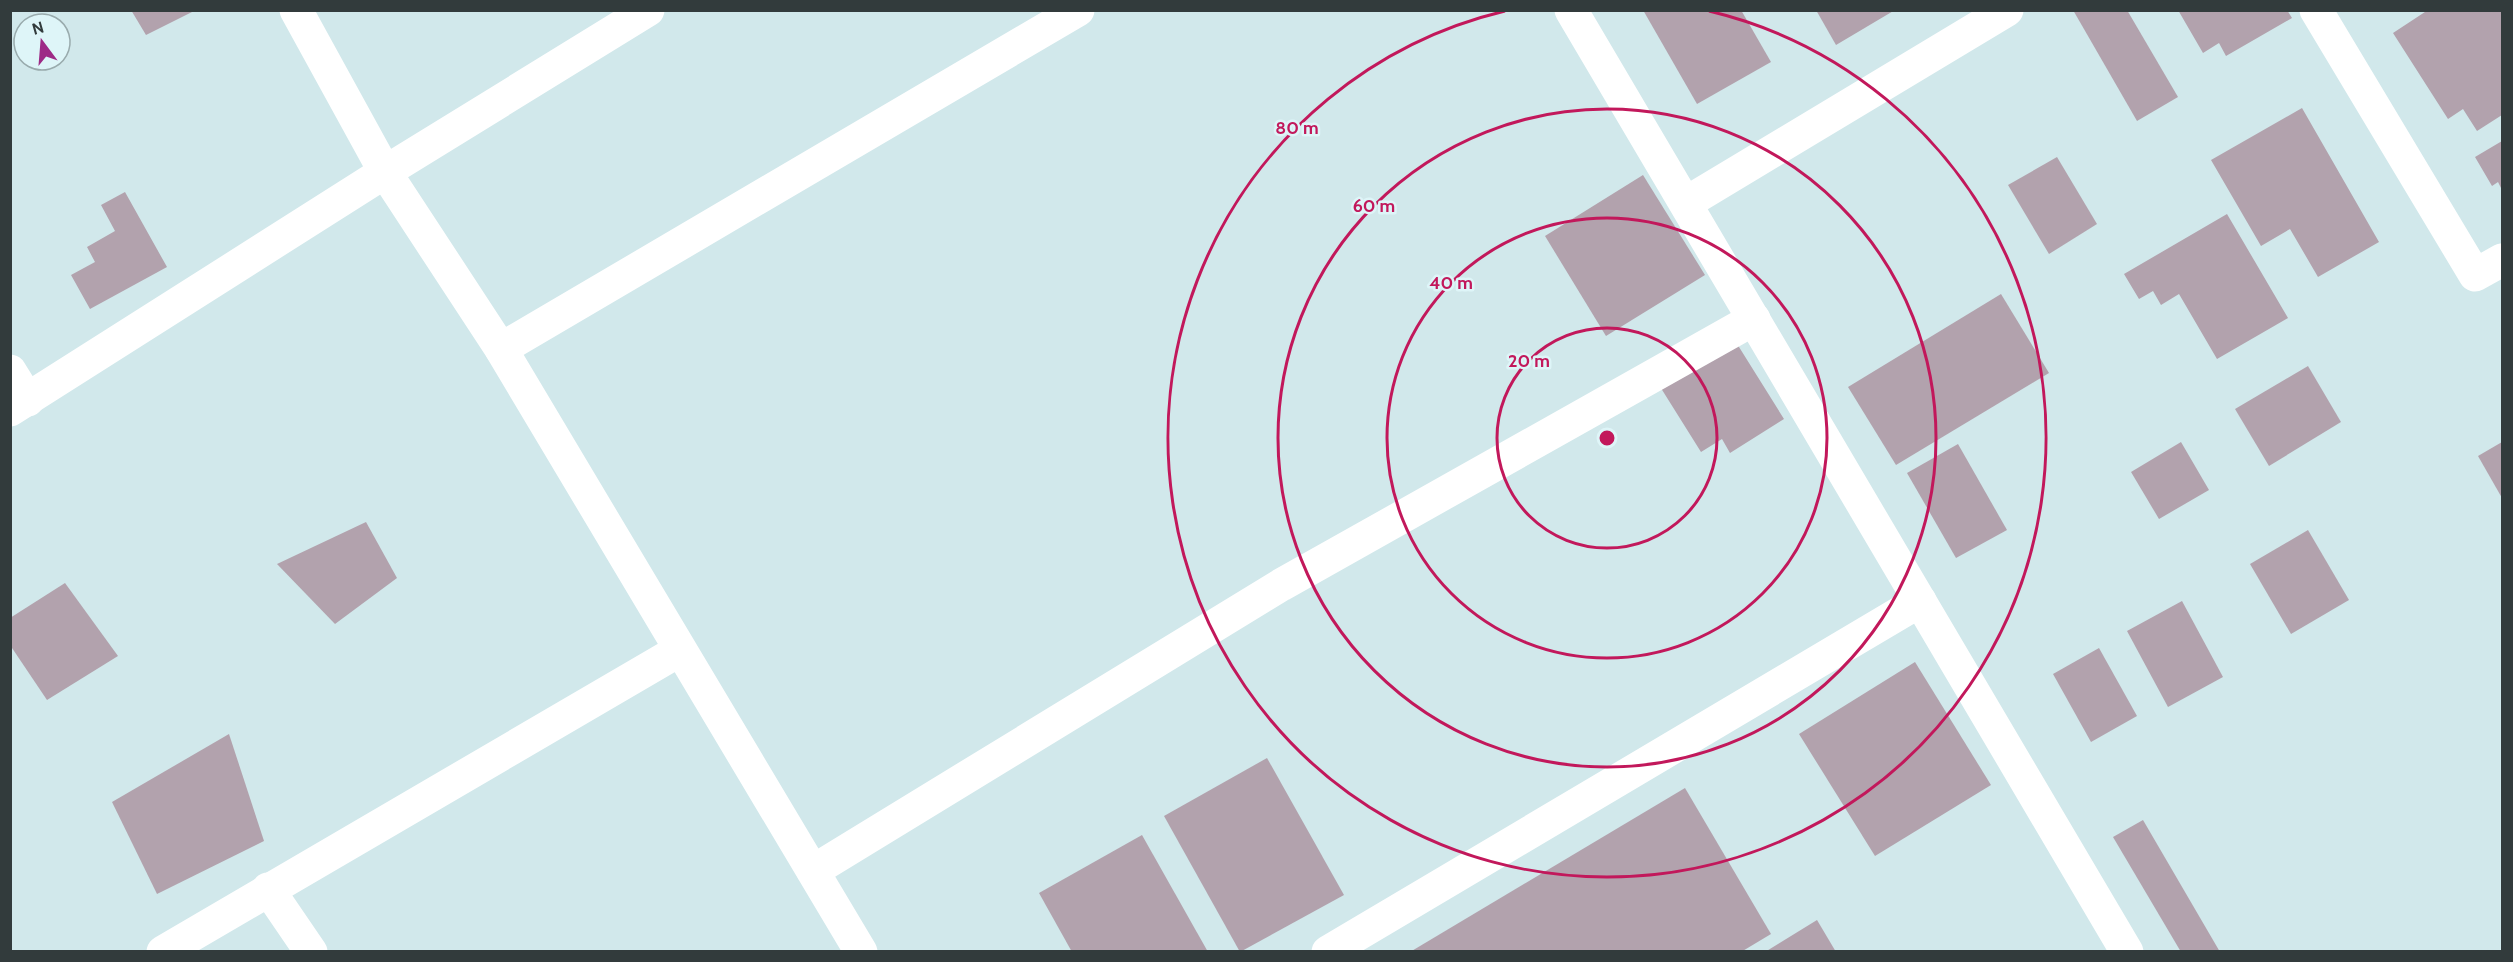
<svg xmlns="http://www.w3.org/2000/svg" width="2513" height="962" viewBox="0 0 2513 962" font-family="Cabin,sans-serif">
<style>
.building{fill:#b2a2ad}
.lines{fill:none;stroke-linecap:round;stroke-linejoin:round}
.minor{stroke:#fff;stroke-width:33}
.ring{fill:none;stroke:#c2185b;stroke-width:3}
.centre{fill:#c2185b;stroke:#def5f8;stroke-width:3}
.ring-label{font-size:18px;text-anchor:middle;font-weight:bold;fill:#c2185b;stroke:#def5f8;stroke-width:5;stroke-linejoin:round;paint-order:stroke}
</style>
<rect width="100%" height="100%" fill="#d1e8eb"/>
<g class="building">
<path d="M131,10H196L146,35Z"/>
<path d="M1643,10H1741L1771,62L1697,104Z"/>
<path d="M1816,10H1895L1836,45Z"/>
<path d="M2073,10H2127L2178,97L2137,121Z"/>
<path d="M2178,10H2287L2292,18L2226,56L2219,43L2203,53Z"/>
<path d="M2428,10H2502V115L2477,131L2463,109L2448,119L2393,33Z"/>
<path d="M2302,108L2379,242L2318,277L2290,229L2261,246L2211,160Z"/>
<path d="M2502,141V190L2498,182L2492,186L2475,157Z"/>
<path d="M2057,157L2097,224L2049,254L2008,185Z"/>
<path d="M1643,175L1705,275L1606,336L1545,236Z"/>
<path d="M125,192L167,267L90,309L71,275L95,262L87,247L115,231L101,205Z"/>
<path d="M2227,214L2288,318L2217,359L2179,294L2161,305L2153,291L2139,299L2124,274Z"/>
<path d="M2001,294L2049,373L1896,465L1848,387Z"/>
<path d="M1734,339L1784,419L1730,453L1722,439L1701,452L1659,385Z"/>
<path d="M2308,366L2341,422L2269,466L2235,409Z"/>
<path d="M2181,442L2209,490L2159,519L2131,472Z"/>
<path d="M2502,442V498L2478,456Z"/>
<path d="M1958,444L2007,530L1956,558L1907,473Z"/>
<path d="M366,522L397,578L335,624L277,564Z"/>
<path d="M2308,530L2349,600L2291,634L2250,564Z"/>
<path d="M65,583L118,656L47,700L10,645V618Z"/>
<path d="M2182,601L2223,677L2168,707L2127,631Z"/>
<path d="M2099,648L2137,716L2091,742L2053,674Z"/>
<path d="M1915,662L1991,785L1875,856L1799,734Z"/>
<path d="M229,734L264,841L157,894L112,802Z"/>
<path d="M1267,758L1344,895L1240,952L1164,816Z"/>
<path d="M1685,788L1771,934L1741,952H1410Z"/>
<path d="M2143,820L2220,952H2181L2113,837Z"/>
<path d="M1142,835L1208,952H1072L1039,893Z"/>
<path d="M1817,920L1836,952H1765Z"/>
</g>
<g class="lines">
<g class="minor">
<path d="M296,10L385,172L501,349L861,952"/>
<path d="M1571,10L2127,952"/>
<path d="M2316,10L2475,275L2502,260"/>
<path d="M1686,203L2007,10"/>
<path d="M501,349L1078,10"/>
<path d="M10,371L28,400"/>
<path d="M10,410L385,172L648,10"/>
<path d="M813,871L1281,585L1754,319"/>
<path d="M268,889L311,952"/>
<path d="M163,952L680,650"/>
<path d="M1328,952L1920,601"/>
</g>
</g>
<g class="ring">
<circle cx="1607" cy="438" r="110"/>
<circle cx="1607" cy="438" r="220"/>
<circle cx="1607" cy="438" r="329"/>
<path d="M1709 11A439 439 0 1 1 1505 11"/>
</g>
<circle cx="1607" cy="438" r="9" class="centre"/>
<g class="ring-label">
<text x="1297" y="134">80 m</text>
<text x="1374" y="212">60 m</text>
<text x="1451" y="289">40 m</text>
<text x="1529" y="367">20 m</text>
</g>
<rect width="2513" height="962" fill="none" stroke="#323b3c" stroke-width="24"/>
<g transform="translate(42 42) rotate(344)"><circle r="28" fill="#def5f8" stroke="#99abad" stroke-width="1.5"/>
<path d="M0-4.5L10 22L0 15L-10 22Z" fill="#9d2a86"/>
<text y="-9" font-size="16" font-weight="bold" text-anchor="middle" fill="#323b3c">N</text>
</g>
</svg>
